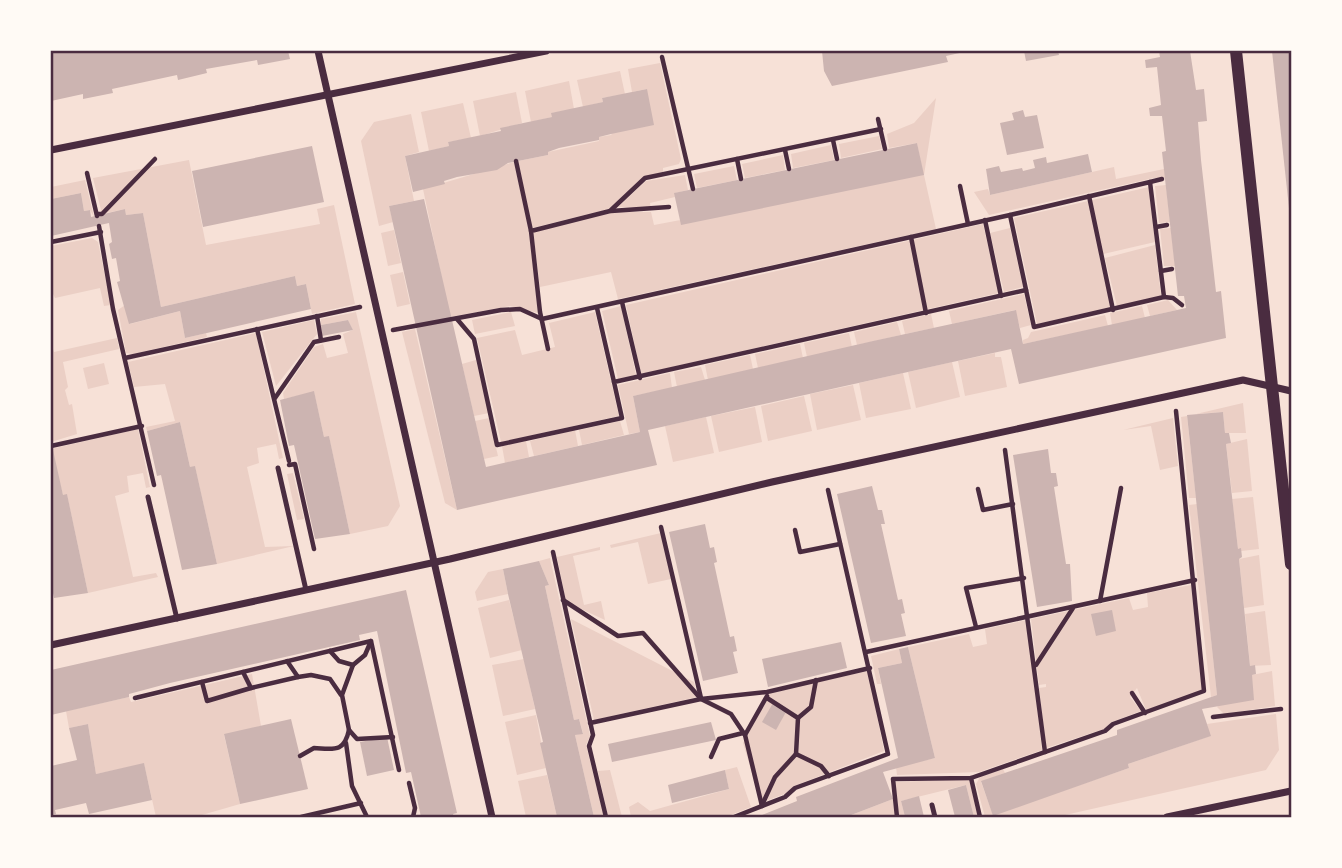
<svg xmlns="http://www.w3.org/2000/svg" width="1342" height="868" viewBox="0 0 1342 868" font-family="'Crimson Pro',serif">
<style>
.green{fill:#ebcfc5}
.building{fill:#ccb4b1}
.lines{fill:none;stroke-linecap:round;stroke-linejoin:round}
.path{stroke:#4a2c40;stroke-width:4.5}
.service{stroke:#4a2c40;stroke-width:5}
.minor{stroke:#4a2c40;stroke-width:7}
.tertiary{stroke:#4a2c40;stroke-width:12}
.neatline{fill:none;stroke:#4a2c40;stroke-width:2.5}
</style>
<rect width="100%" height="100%" fill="#f7e1d7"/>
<g class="green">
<path d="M660,63L681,159L679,164L663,168V172L644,177L609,209L532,228L518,161L548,155V152L599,141V137L611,135L647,89L632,92L628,69Z"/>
<path d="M620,71L625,94L602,98L603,102L583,107L577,80Z"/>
<path d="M569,81L574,109L552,113V117L531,122L525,91Z"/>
<path d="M516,92L522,123L480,136L473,101Z"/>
<path d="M936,98L924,175L936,229L618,299L611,272L540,287L533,232L612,212H651L654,225L923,174L917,143L889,148L887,134L914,123Z"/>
<path d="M463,103L471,138L448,142L449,146L429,151L421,112Z"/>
<path d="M411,114L419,152L405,156L414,201L389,206L393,222L379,226L361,141L374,122Z"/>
<path d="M879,136L882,149L841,158L839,144Z"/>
<path d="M831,145L834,160L793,168L791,154Z"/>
<path d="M783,155L785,170L745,178L742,164Z"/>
<path d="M189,160L206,245L320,224L317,209L334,205L355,304L312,314L306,284L297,286L295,276L161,307L143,213L126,215L125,209L102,214L93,178Z"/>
<path d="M514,162L529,230L538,313L510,306L450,317L423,189Z"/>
<path d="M734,166L737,180L697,188L694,174Z"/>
<path d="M1114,167L1116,179L1164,169L1166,178H1154L989,215L974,192L988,189L990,195Z"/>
<path d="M685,175L688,190L675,193V197L650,203L651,208L618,207L646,181Z"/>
<path d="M85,180L94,217L90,210L84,211L81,193L51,199V187Z"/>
<path d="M1166,185L1170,222L1159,223L1155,186Z"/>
<path d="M1149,187L1155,242L1099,255L1111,307L1037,324L1014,218Z"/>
<path d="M983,224L999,293L641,374L626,305Z"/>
<path d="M1010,228L1023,287L1004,292L990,233Z"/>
<path d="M1171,228L1175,266H1164L1160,229Z"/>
<path d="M394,230L401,263L388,266L381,233Z"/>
<path d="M92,238L98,242L111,305L104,306L100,288L55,298L51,290V246Z"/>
<path d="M1155,245L1161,296L1117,306L1105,258Z"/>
<path d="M403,272L410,304L397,307L390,275Z"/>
<path d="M1024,294L1031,325L1020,328L1015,310L952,324L949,311Z"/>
<path d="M1168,300L1177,310L1150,316L1147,305Z"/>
<path d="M125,305L130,324L180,311L185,338L206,333L207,337L133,354L126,353L118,310Z"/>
<path d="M621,306L636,375L618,379L602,311Z"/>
<path d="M1142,306L1145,318L1112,325L1110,313Z"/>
<path d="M356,312L400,506L388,526L350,534L329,437H324L314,392L284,399L283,393L314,347L323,344L327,358L348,353L343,334L353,330L348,320L321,325V319Z"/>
<path d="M511,312L515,326L475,334L472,320Z"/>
<path d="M595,312L619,416L501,442L477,338L515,330L522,355L555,347L549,323Z"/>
<path d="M931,314L934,328L905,334L902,321Z"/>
<path d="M1105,315L1108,326L1023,344V340L1028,338L1031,332Z"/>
<path d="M314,320L317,334L276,386L262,332Z"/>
<path d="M897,322L901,335L857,345L854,332Z"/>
<path d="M415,329L457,510L445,503L402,332Z"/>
<path d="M256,333L283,458L279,459L276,444L257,448L259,463L247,467L265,547L294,546L217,564L195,467H190L180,422L147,431L146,427L175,421L165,384L134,387L128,362Z"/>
<path d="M849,333L852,347L807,357L804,343Z"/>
<path d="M117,338L119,349L63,362L68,387L65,390L69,405L72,404L77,434L51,442V343L54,352Z"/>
<path d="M800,344L803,358L758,368L755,354Z"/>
<path d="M995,353V357H1001L1007,387L965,396L958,361Z"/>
<path d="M750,355L753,369L708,380L705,365Z"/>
<path d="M476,360L489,413L474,416L462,364Z"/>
<path d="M952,362L960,397L916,408L908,372Z"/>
<path d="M104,363L109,384L88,389L83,368Z"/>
<path d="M701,367L705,380L677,387L674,372Z"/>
<path d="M670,373L672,388L633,396L640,432L629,434L618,385Z"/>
<path d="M903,373L911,409L866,418L859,383Z"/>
<path d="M853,385L861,420L817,430L810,394Z"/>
<path d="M804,396L812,431L768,441L761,406Z"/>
<path d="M1243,403L1246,433H1225L1223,412L1196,414Z"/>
<path d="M755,407L762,442L719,452L711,416Z"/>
<path d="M1187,416L1196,498H1189L1181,417Z"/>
<path d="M706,417L714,453L673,462L665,426Z"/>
<path d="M489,418L498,456L484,459L475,421Z"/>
<path d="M1173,418L1178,466L1160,470L1151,426L1123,430Z"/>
<path d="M620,421L624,435L582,445L579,430Z"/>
<path d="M138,429L150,487L146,488L143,473L127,476L129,492L115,496L133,577L156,573L158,577L88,593L67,495H63L51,449Z"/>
<path d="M575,430L578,446L534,456L530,441Z"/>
<path d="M1247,439L1252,491L1232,493L1226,444Z"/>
<path d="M526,441L529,457L505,463L502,446Z"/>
<path d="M293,473L304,519L297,520L287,474Z"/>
<path d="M1253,497L1259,549L1241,551L1238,549L1232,499Z"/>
<path d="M1197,504L1217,695L1211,697L1189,505Z"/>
<path d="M661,533L671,579L648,584L638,542L611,548L610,545Z"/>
<path d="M600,547V550L573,556L584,605L601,601L605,620L566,602L557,557Z"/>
<path d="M1259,555L1264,605L1244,608L1239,559Z"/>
<path d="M550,558L590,736L586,745L604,817H594L575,735L583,733L579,719L574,720L545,586L549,585L539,561Z"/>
<path d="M503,569L508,594L477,601L475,592L488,572Z"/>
<path d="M1191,585L1202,691L1146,710L1137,688L1130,697L1141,711L1112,722L1104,729L1046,748L1039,688L1046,687V684L1039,685L1031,619L1129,598L1133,610L1148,607L1147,593Z"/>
<path d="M509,600L522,650L490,658L478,608Z"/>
<path d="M1265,611L1271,665L1250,666L1245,614Z"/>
<path d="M571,619L694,682L697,697L594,720Z"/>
<path d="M1027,620L1042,750L979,772L897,775L896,767L935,758L908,647L969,634L973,647L987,644L985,629Z"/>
<path d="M899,649L902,663L878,668L881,684H877L871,656Z"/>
<path d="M524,659L535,709L503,716L492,665Z"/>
<path d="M868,671L884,751L794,786L787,793L761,803L743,743L771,692Z"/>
<path d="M1272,671L1275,706L1224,714L1217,707L1252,675Z"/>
<path d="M252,674L261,726L224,735L240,804L195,817H156L144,764L96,774L88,724L69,728L66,711L129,697L131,702Z"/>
<path d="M1276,714L1279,750L1266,770L1056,817H985L976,784L980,777L1003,769L1005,773L981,782L993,815L1129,768L1128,764L1210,736L1207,724Z"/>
<path d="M536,715L546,768L517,775L505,722Z"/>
<path d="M737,767L751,807L726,817H631L629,807L638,802L650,811L729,789L725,770Z"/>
<path d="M610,770L622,817H608L598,771Z"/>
<path d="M547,775L557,817H526L518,781Z"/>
<path d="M969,779L978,817H974L966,785L901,801L905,817H899L895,782Z"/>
<path d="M893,799L895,817H846Z"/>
</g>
<g class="building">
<path d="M51,51H288L290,59L258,65L257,60L206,69L207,73L178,80L177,75L112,89L113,93L83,99V94L51,101Z"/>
<path d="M822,51H964V52L946,56L948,62L832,86L824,71Z"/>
<path d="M1024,51H1058L1059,55L1026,61Z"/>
<path d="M1159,51H1190L1196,90L1204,89L1207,121L1198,122L1201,160L1216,292L1221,291L1226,338L1019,384L1011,349L648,430L657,465L457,510L389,206L424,199L486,467L640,432L633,396L873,341L1016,310L1023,344L1186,308L1184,296H1178L1162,152L1166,151L1162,116H1150L1149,108L1161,105L1157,67L1146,68L1145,60L1160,57Z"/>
<path d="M1272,51H1291V208H1289Z"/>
<path d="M647,89L654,125L611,134L599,137V140L559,148L548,152V155L508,163L497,170L457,177L444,181L445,184L413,192L405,156L449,146L448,142L501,131L500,128L552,117L551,113L603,102L602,98Z"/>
<path d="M1023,110L1025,117L1037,115L1044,148L1007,155L1000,123L1014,120L1012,113Z"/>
<path d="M917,143L924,175L681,225L674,193Z"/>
<path d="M312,146L324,202L203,227L192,171Z"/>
<path d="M1088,154L1092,172L990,195L986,169L999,166L1001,172L1022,168L1023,171L1035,168L1033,160L1046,157L1047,163Z"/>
<path d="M81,193L84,211L90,210L91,217L125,209L126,215L143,213L161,307L295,276L297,286L306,284L311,309L185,338L180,311L129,324L117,282L120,281L116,258L112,259L109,244L112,242L109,223L51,236V199Z"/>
<path d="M348,320L353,330L322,336L321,325Z"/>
<path d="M314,391L324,437L329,436L350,534L315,539L294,445L289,446L280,400Z"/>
<path d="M1223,412L1225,433H1229L1231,443L1226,444L1238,549L1241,548L1242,557L1239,559L1250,666L1255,665L1256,674L1252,675L1254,700L1202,709L1211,736L1128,764L1129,768L993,816L981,781L1117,735V730L1217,695L1187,415Z"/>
<path d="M180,422L190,467L195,466L217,564L182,570L161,475L157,476L147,431Z"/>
<path d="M1048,449L1051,473H1056L1058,486L1054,487L1066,564H1070L1072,601L1037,607L1013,455Z"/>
<path d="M53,450L63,495L67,494L88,593L54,598L51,583Z"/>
<path d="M872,486L878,510H882L885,524H881L898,600L902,599L905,613L901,614L906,636L871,643L837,494Z"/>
<path d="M705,524L710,548L714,547L717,562L714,563L730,637L734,636L737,651L733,652L738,673L703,681L669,532Z"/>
<path d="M539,561L549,585L545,586L574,720L579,719L583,734L575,735L594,817H557L540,743L543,742L508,594L503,569Z"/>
<path d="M406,590L457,813L453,814L454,817H421L411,772L406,773L377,631L359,635L360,640L170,683L129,694V697L51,715V670Z"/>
<path d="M1112,610L1116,631L1096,636L1091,614Z"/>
<path d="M841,642L847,668L768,687L762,659Z"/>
<path d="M908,647L935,758L883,772L893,799L846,817H757L797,801L796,797L898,758L878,668L902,663L899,649Z"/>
<path d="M773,703L786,712L776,730L762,722Z"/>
<path d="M291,719L308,789L240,804L224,734Z"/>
<path d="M711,722L716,740L612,762L608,744Z"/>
<path d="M88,724L96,774L144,763L152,800L89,814L86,803L55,810L56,814L51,815V766L77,760L69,728Z"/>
<path d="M387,737L394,770L367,776L360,742Z"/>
<path d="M725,770L729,789L672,803L668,785Z"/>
<path d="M966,785L974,817H955L948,790Z"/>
<path d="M919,796L924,817H905L901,801Z"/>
</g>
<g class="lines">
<g class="path">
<path d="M662,57L693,189"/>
<path d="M878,119L885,149"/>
<path d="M833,140L837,159"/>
<path d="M785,150L789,169"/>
<path d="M737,159L741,179"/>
<path d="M516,161L531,231"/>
<path d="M87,173L97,216"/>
<path d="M1150,182L1164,297L1034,327L1010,215Z"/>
<path d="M1150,182L1162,179"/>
<path d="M960,186L968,224"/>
<path d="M1089,196L1113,310"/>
<path d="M611,211L669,207"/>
<path d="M97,214H102L155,159"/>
<path d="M985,220L1001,296"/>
<path d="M99,226L113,309L154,485"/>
<path d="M1156,227L1167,225"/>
<path d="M911,237L926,313"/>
<path d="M51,242L101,232"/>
<path d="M1161,271L1172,269"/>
<path d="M1164,297L1173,298L1182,305"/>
<path d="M622,302L640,378"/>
<path d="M597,308L614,382"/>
<path d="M317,316L321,340"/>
<path d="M457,319L474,339L497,445L622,418L614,382L1026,290"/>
<path d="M257,329L289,461"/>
<path d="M393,330L501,310L520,309L542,319L1010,215"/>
<path d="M548,349L540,312L531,231L610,211L645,178L881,129"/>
<path d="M125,358L360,307"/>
<path d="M275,398L314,342L339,337"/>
<path d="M51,446L142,426"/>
<path d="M1005,450L1045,752"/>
<path d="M289,465L295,464L314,549"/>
<path d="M978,489L983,510L1013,504"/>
<path d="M661,527L701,698"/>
<path d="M795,530L800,552L840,544"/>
<path d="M553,552L593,735L589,746L606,817"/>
<path d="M563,600L618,636L643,633L701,699L731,714L745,735L762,806"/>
<path d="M1100,601L1121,488"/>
<path d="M976,627L966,588L1024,578"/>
<path d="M330,651L339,661L353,665L342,695L349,730"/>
<path d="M866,652L1195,580"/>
<path d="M287,661L298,677L311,675L330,679L341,695"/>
<path d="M353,665L365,655L371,641"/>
<path d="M1036,665L1073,608"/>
<path d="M243,672L251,688L298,677"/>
<path d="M202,682L207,701L251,688"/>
<path d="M1132,693L1145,713"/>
<path d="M135,698L371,641L399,770"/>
<path d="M767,698L798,718L796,754"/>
<path d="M1213,717L1281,709"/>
<path d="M798,718L811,707L816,680"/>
<path d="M590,723L701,699L767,692L870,668"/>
<path d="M745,735L767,696"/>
<path d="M346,743L352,786L367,817"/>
<path d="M300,756L314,748C334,749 344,753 349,730L357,739L393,737"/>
<path d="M711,757L719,739L743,733"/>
<path d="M971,778L980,817"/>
<path d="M409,783L415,808L413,817"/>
<path d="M762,805L775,777L796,754L821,766L829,776"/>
<path d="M301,817L361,803"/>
<path d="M734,817L785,797L795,788L888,754L828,490"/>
<path d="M897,817L893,779L971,778L1105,731L1113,724L1204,691L1176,411"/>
</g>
<g class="service">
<path d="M278,468L306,590"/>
<path d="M148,497L177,619"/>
<path d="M932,805L935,817"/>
</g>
<g class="minor">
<path d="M318,51L492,817"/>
<path d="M51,150L546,51"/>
<path d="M51,645L450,559L772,482L1243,380L1291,391"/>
<path d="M1167,817L1291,791"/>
</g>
<path class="tertiary" d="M1236,51L1291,564"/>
</g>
<rect width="1342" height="868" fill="none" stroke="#fffaf5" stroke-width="105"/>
<rect x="52" y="52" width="1238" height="764" class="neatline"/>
</svg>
